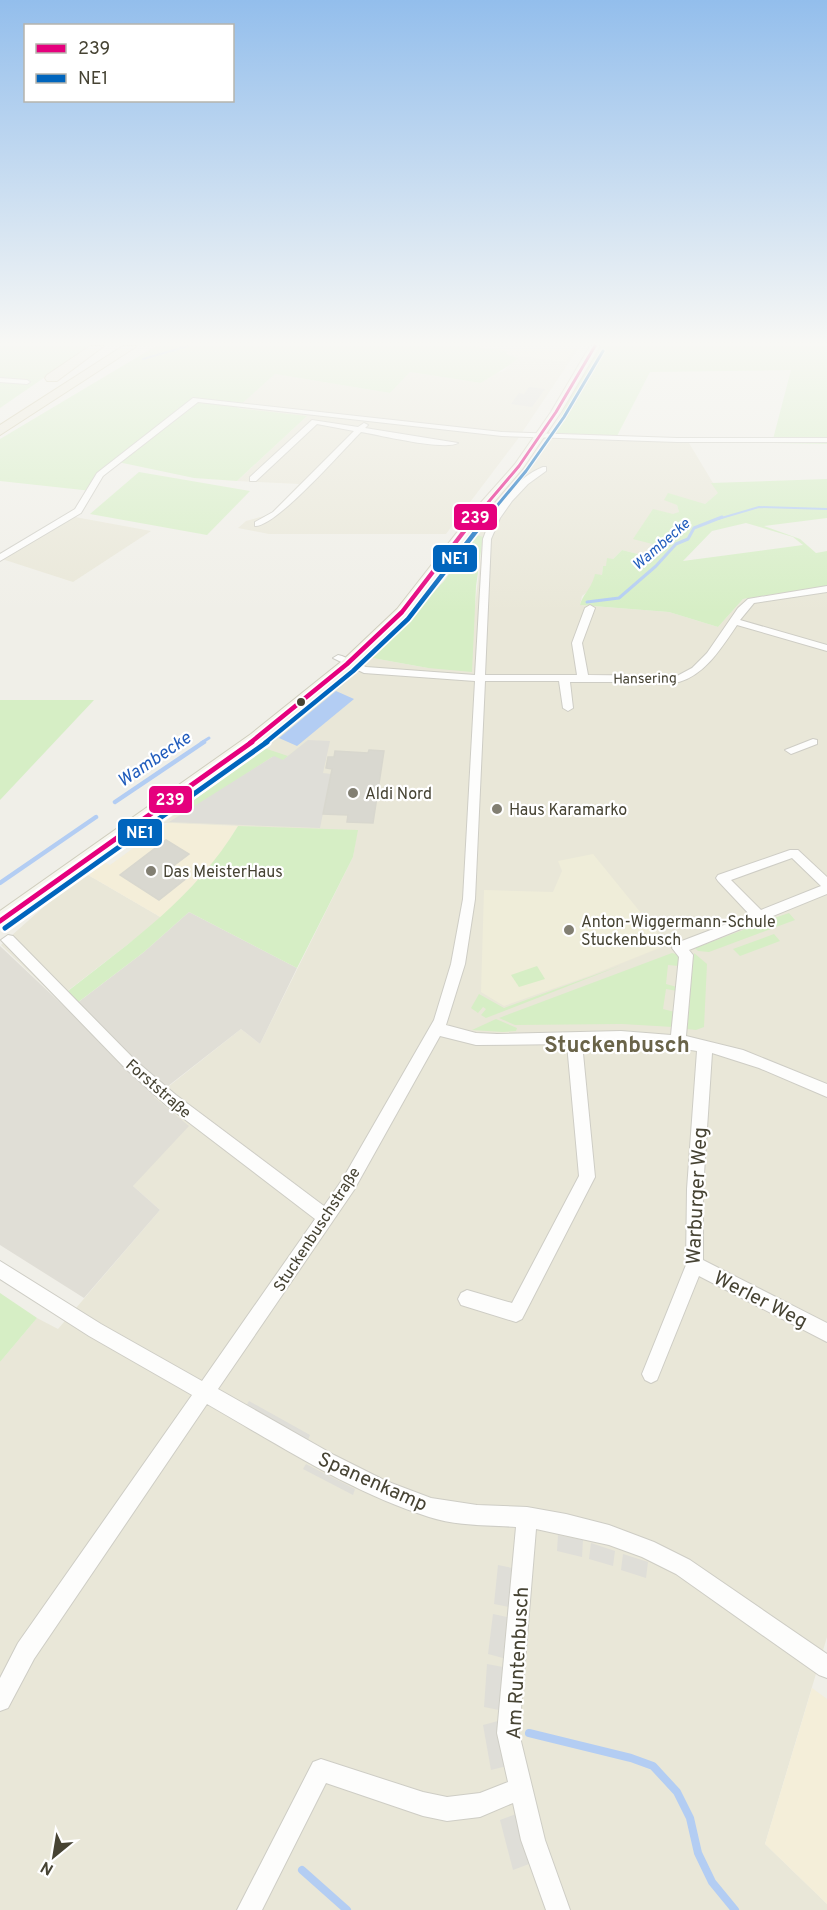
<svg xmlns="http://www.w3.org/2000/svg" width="827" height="1910" viewBox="0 0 827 1910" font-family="Overpass,sans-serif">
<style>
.residential{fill:#e9e7d8}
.commercial{fill:#f4eed9}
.industrial{fill:#e0ded6}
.education{fill:#efedd9}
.green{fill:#d6eec5;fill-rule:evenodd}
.parking{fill:#dfded8}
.water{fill:#b3cdf3}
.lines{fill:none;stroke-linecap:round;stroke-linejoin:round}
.stream-far3{stroke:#b3cdf3;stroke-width:2}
.stream-far2{stroke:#b3cdf3;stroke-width:3}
.stream-far1{stroke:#b3cdf3;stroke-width:4.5}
.stream{stroke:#b3cdf3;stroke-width:8}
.building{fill:#d9d8d0;stroke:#d8d7ce;stroke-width:1.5}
.minor-casing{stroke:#cecdc5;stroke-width:2}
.secondary-casing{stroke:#d0cebe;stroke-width:2}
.motorway-casing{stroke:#cbc4a0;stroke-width:2}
.minor{fill:#fdfdfc;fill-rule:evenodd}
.secondary{fill:#f6f6ee;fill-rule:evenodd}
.motorway{fill:#ece9d8;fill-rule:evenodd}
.bus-1-far2-casing{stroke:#fff;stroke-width:5}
.bus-1-far1-casing{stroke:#fff;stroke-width:8}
.bus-1-casing{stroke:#fff;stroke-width:10}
.bus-2-far2-casing{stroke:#fff;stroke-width:5}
.bus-2-far1-casing{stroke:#fff;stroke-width:8}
.bus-2-casing{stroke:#fff;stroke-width:10}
.bus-1-far2{stroke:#e5007d;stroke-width:3}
.bus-1-far1{stroke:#e5007d;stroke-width:4.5}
.bus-1{stroke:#e5007d;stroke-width:5}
.bus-2-far2{stroke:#0065bd;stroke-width:3}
.bus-2-far1{stroke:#0065bd;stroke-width:4.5}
.bus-2{stroke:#0065bd;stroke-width:5}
.bus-dot{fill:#464333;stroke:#fff;stroke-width:2}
.poi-dot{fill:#827f72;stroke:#fff;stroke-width:2}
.labels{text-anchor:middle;stroke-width:4.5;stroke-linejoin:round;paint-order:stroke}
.far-street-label{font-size:14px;fill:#464333;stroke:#fff}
.far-water-label{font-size:15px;font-style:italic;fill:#225dbd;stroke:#fff}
.poi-label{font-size:16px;fill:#464333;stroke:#fff;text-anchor:start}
.street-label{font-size:16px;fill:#464333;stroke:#fff}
.water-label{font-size:18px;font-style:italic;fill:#225dbd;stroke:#fff}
.near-street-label{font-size:20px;fill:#464333;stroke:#fff}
.district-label{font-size:22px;font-weight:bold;fill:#6a6449;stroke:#fff}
.line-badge{stroke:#fff;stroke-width:2}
.badge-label{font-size:16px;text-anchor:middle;font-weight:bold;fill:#fff}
</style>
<rect width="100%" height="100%" fill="#f0efe8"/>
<g class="residential">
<path d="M468,346H580L517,440L446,534H269L238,528L246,521L271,514L299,484L237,481L306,417L236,408L275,374L390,393L410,372L481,383L493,374L504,371L517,357L505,354L507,351Z"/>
<path d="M552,433L686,438L719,493L705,504L677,505L679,512L634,538L657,545L642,555L622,550L606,566H603L602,575H595L592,588L582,596L580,605L669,612L718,627L743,599L827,586V1637L765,1844L827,1904V1910H0V1362L37,1318L58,1329L160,1210L133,1186L154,1098L241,1029L260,1044L353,857L357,831L163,823L249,761L251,754L343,683L367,657L428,668L473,623L483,538L477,535Z"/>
<path d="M75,517L151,531L73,582L2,559Z"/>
<path d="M83,872L162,918L57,999L1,945Z"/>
</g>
<g class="commercial">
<path d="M168,823L238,826L216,861L162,918L83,872L100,860L110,865Z"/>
<path d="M812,1688L827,1699V1904L765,1844Z"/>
</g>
<path class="industrial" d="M189,912L297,968L260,1044L241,1029L154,1097L189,1126L133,1186L160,1210L84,1298L0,1245V946L68,1010L144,952Z"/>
<g class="education">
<path d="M468,346H576L565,362L512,355L505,354L507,351Z"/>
<path d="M593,854L667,945L592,975L504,1006L481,992L484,890L553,892L562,871L558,861Z"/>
</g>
<g class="green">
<path d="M0,346H90L0,408Z"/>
<path d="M156,346H468L508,351L506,354L518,358C506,369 494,374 481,383L410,372L390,393L275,374L237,408L307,416L237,481L194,478L118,462L103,475L92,491L0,481V439Z"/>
<path d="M600,346H827V444L772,443L791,370L650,372L617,436L552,433L586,366Z"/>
<path d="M139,472L250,491L207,535L90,514Z"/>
<path d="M827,479V518L764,526L800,539L816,553L827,551V586L743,599L718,627L669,612L580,605C584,592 591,590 595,574L602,575L603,566H606L607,558L613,559L622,550L642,555L656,545L633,539L653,509L673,514L679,512L677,505L664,500L668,493L705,504L718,493L711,483ZM746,523L793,537L803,545L683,561L712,531Z"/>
<path d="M477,535L483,537L476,586L472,672L428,668L367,657L407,620L444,581Z"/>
<path d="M0,700H94L0,800Z"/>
<path d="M308,740L281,762L272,757L189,811L186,806L247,761L250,756L261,747L288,756Z"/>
<path d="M238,826L358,830L353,857L297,968L189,912L144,952L77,1003L68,991C132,941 195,897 238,826Z"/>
<path d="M789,913L795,920L709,952L698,951L695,948L759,924L761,918L768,920Z"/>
<path d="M774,934L780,941L740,956L733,949Z"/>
<path d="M672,953L680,955L679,966L668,965L666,984L677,987V991L666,989L663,1009L675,1012L673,1027L622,1024L515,1025L499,1018Z"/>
<path d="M694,953L707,964L704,1027L696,1030L687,1029Z"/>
<path d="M622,965L486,1018L481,1015L486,1009L483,1007L478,1013L471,1008L479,994L504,1008Z"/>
<path d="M537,966L545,979L519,987L511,975Z"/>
<path d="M496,1019L517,1028L516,1031L503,1032L472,1030Z"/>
<path d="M0,1293L37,1318L0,1362Z"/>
</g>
<g class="parking">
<path d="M529,387L545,389L532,407L511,404L519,393L524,394Z"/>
<path d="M308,740L330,741L323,773L331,774L320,828L169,822L274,756L283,760Z"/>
<path d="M249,1401L310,1435L308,1440L246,1406Z"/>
<path d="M306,1464L355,1489L353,1495L303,1469Z"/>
<path d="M558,1535L583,1540L582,1557L557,1551Z"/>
<path d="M591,1543L615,1551L613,1566L589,1559Z"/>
<path d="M623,1554L648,1562L646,1578L621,1570Z"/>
<path d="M498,1565L512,1568L509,1607L494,1604Z"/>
<path d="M493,1614L507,1617L503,1658L488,1654Z"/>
<path d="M487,1664L503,1667L499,1710L484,1707Z"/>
<path d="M498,1721L507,1766L491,1770L483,1725Z"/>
<path d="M516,1814L529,1864L513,1870L500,1820Z"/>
</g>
<path class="water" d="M336,691L354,699L297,746L279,738Z"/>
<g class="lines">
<g class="stream-far3">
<path d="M143,359L188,346"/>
<path d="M718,519L759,507L827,509"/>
</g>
<g class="stream-far2">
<path d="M587,602L619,598L656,566L676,544L688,539L694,528L722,517"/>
<path d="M201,743L209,738"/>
</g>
<g class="stream-far1">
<path d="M115,802L204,742"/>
<path d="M0,883L96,817"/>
</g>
<g class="stream">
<path d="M529,1733L631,1758L653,1766L677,1792L690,1818L698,1853L712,1882L735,1910"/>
<path d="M302,1870L347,1910"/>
</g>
</g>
<g class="building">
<path d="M369,750L384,751L373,823L347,822L348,815L323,814L332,769L326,768L328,757H334L335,751L368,753Z"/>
<path d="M166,840L189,854L172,867L188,877L159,900L120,875Z"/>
</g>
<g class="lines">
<g class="minor-casing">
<g id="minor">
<path d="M0,378L27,380L30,382L27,384L0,382Z"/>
<path d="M193,398L502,432L677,438H827V442H677L502,436L198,402L103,476L81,513L0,561V554L75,509L97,473Z"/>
<path d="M312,420L358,427L364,423L368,425L365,428L458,443C444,451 380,435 361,432C343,450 276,527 255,526V522L273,512L354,431L317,424L256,481H250V477Z"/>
<path d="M543,467H546V471L528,484L512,501L500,518L491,539L485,675H577L572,643L585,608L590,605L595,608L582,643L588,675L677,676L692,668L707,653L738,608L748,599L827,586V592L754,603L740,620L827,645V651L737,625C722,647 706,674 679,682H570L573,708L568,711L563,708L559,681H485L475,899L465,964L446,1025L476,1033L497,1034L621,1031L671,1035L679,957L672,948L674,944L750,915L718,881L716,878L718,875L790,850H798L827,877V894L689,950L693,955L686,1036L743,1050L827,1084V1097L759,1068L712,1053L703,1189V1260L827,1323V1342L699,1276L657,1380L651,1383L645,1380L642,1374L686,1265L687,1189L697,1051L652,1044L582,1043L595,1177L522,1319L516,1322L461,1305L458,1299L461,1293L467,1290L512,1303L579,1176L567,1044L476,1045L440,1036L354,1190L218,1389L334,1455L386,1481L431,1498L477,1505L527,1507L566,1514L609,1525L654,1542L690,1560L827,1654V1678L819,1675L676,1574L642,1557L609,1545L536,1529L519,1733L545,1840L570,1910H546L521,1840L513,1803L480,1817L447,1821L423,1816L326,1783L262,1910H237L313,1762L321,1759L423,1792L447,1797L480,1793L508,1782L497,1733L516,1527C488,1525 456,1526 429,1517C350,1492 279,1445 207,1404L34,1659L8,1708L0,1711V1678L18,1643L192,1395L89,1336L0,1279V1261L101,1324L202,1381L315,1219L166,1105L126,1069L1,940L8,935L13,936L136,1061L176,1095L324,1206L342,1180L434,1020L451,964L463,899L475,681L364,673L333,658L338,655L342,656L366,667L475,675L483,539C493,511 514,478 543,467ZM792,858L821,886L761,910L731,880Z"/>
<path d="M813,739L817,740V744L791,754L785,750Z"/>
</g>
</g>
<g class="secondary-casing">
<path id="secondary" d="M590,346H600L561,412L523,468L484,514L407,615L352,667L263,742L7,926L0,928V911L251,734L342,661L397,609L476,508L515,464L551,412Z"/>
</g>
<g class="motorway-casing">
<g id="motorway">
<path d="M90,346H104L57,381H47L45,378L47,375Z"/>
<path d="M123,346H137L0,435V425Z"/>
</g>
</g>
<use href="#minor" class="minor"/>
<use href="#secondary" class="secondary"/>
<use href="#motorway" class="motorway"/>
<g class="bus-1-far2-casing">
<path id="bus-1-far2" d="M474,519L519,466L556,412L595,346"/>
</g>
<g class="bus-1-far1-casing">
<path id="bus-1-far1" d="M250,743L347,664L402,612L475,517"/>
</g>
<g class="bus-1-casing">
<path id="bus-1" d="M0,921L252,742"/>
</g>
<g class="bus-2-far2-casing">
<path id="bus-2-far2" d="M486,519L526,471L564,417L603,351"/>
</g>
<g class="bus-2-far1-casing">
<path id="bus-2-far1" d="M265,743L353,671L408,619L487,517"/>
</g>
<g class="bus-2-casing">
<path id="bus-2" d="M5,928L267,742"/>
</g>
<use href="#bus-1-far2" class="bus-1-far2"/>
<use href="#bus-1-far1" class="bus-1-far1"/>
<use href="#bus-1" class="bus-1"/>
<use href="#bus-2-far2" class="bus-2-far2"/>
<use href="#bus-2-far1" class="bus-2-far1"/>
<use href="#bus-2" class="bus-2"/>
</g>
<linearGradient id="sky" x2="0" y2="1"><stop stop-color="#93beec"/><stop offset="0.56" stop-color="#f8f8f5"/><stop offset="1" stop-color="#f8f8f5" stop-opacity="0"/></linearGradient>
<rect width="827" height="613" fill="url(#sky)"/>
<circle class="bus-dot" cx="301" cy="702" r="5"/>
<g class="poi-dot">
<circle cx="353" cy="793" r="6"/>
<circle cx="497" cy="809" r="6"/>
<circle cx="151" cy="871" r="6"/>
<circle cx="569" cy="930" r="6"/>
</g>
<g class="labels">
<g class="far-street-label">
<text transform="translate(645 678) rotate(-1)" y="5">Hansering</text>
</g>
<g class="far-water-label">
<text transform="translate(661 544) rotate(-41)" y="5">Wambecke</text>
</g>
<g class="poi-label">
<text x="365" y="799">Aldi Nord</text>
<text x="509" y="815">Haus Karamarko</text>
<text x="163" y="877">Das MeisterHaus</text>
<text x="581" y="927">Anton-Wiggermann-Schule<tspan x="581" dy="18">Stuckenbusch</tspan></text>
</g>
<g class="street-label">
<text transform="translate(159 1088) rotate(41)" y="6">Forststraße</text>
<text transform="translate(316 1229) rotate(-57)" y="6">Stuckenbuschstraße</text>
</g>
<g class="water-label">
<text transform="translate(154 759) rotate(-34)" y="6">Wambecke</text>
</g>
<g class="near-street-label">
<text transform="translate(696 1196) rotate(-87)" y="7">Warburger Weg</text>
<text transform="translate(761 1299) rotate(27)" y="7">Werler Weg</text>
<text transform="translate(373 1481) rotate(24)" y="7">Spanenkamp</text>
<text transform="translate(517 1663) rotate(-87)" y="7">Am Runtenbusch</text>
</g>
<g class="district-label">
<text x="617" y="1052">Stuckenbusch</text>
</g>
</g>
<g class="line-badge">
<rect x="453" y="503" width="45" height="28" rx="6" fill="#e5007d"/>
<rect x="432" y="544" width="46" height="29" rx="6" fill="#0065bd"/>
<rect x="148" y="785" width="45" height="29" rx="6" fill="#e5007d"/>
<rect x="117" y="818" width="46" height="29" rx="6" fill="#0065bd"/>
</g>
<g class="badge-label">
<text x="475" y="523">239</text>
<text x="455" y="564">NE1</text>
<text x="170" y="805">239</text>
<text x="140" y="838">NE1</text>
</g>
<rect x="24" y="24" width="210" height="78" fill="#ffffff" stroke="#b5b4ad" stroke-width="1.5"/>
<rect x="36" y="44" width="30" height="9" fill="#e5007d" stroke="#b5b4ad" stroke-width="1.5"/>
<text x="78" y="54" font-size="18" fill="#464333">239</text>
<rect x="36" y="74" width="30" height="9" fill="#0065bd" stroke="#b5b4ad" stroke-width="1.5"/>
<text x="78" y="84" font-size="18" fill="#464333">NE1</text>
<g transform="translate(54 1856) rotate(210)" stroke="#ffffff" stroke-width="4.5" paint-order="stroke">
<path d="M0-4.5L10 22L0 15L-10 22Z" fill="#464333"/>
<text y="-9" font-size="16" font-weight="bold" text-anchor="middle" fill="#464333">N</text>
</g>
</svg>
